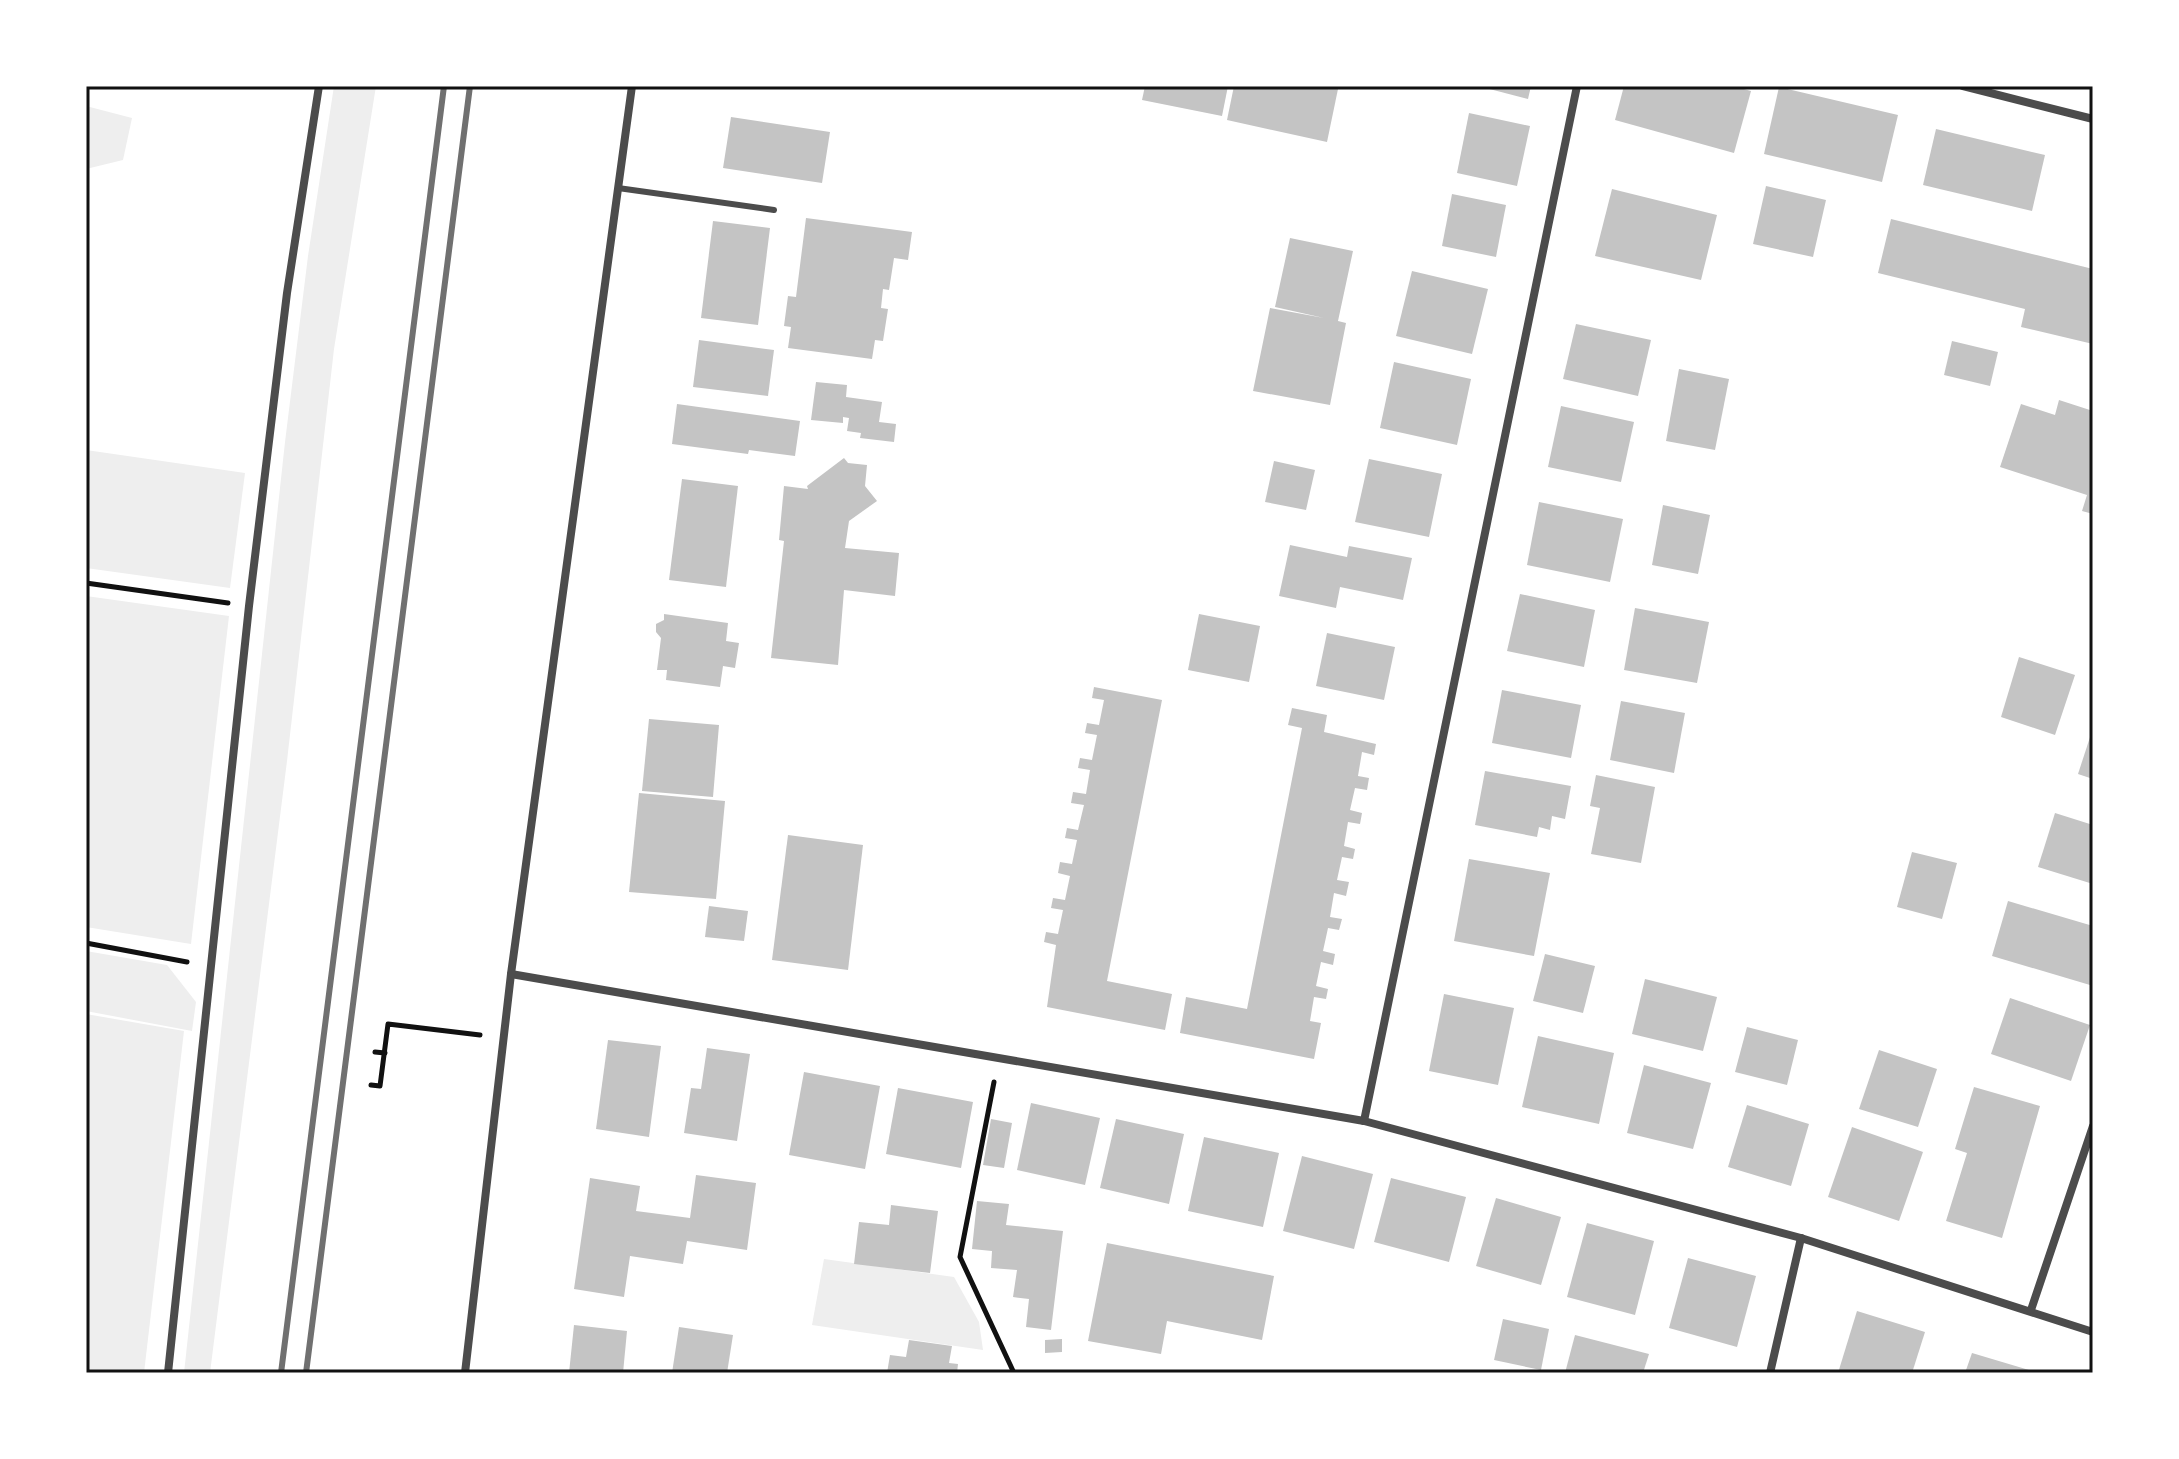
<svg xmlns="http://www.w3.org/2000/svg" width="2179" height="1459" viewBox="0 0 2179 1459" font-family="'Fira Sans Condensed',sans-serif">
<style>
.green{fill:#eee}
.building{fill:#c4c4c4}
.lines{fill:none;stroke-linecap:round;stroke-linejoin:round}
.path{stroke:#111;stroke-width:5}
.service{stroke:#4c4c4c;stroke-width:6}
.minor{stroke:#4c4c4c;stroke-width:8}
.rail{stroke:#707070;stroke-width:6}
.neatline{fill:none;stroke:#111;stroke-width:3}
</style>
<rect width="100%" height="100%" fill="#fff"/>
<g class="green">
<path d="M334,86H376L334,349L287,761L210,1373H184L285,442L308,256Z"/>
<path d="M86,106L132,118L123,160L86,169Z"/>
<path d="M86,450L245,473L230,588L86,568Z"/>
<path d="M86,596L229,616L191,944L86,927Z"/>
<path d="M86,951L167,965L196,1002L192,1031L86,1011Z"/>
<path d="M86,1014L184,1031L144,1373H86Z"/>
<path d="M824,1259L954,1277L979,1322L983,1350L812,1325Z"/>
</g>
<g class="building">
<path d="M1145,86H1228L1222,116L1142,100Z"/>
<path d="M1234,86H1322L1338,89L1327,142L1227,120Z"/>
<path d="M1478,86H1531L1528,99Z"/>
<path d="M1624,86H1733L1751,91L1734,153L1615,120Z"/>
<path d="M1779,87L1898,115L1882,182L1764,154Z"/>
<path d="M1469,113L1530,126L1517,186L1457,173Z"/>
<path d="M731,117L830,132L822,183L723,168Z"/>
<path d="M1936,129L2045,155L2032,211L1923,185Z"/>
<path d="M1766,186L1826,200L1813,257L1753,244Z"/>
<path d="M1612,189L1717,215L1701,280L1595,256Z"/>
<path d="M1452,194L1506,205L1496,257L1442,246Z"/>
<path d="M806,218L912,232L908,260L894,258L889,290L883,289L881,308L888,309L883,341L875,340L872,359L788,348L791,327L784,326L788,296L796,297Z"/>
<path d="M1891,219L2093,269V344L2021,327L2025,309L1878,273Z"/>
<path d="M713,221L770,228L758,325L701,318Z"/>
<path d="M1290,238L1353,251L1338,321L1346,323L1330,405L1253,391L1270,308L1324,318L1275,307Z"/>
<path d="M1412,271L1488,289L1472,354L1396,336Z"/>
<path d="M1576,324L1651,340L1638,396L1563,379Z"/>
<path d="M699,340L774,350L768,396L693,387Z"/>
<path d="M1952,341L1998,352L1990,386L1944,375Z"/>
<path d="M1394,362L1471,379L1457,445L1380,428Z"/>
<path d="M1679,369L1729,379L1715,450L1666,441Z"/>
<path d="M816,382L847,385L846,397L882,402L879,422L896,424L894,442L860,438L861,433L847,431L849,418L843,417V423L811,420Z"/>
<path d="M2059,400L2093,411V514L2082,511L2087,495L2000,467L2021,404L2055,415Z"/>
<path d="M677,404L800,421L795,456L749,450L748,454L672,444Z"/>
<path d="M1561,406L1634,422L1621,482L1548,467Z"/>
<path d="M844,458L848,463L867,465L865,486L877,501L849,521L845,548L899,553L895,596L844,590L838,665L771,658L784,541L779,540L784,486L808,489L807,486Z"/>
<path d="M1369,459L1442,474L1429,537L1355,522Z"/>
<path d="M1274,461L1315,470L1306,510L1265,502Z"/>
<path d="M682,479L738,486L726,587L669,580Z"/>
<path d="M1539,502L1623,519L1610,582L1527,565Z"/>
<path d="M1663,505L1710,515L1698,574L1652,565Z"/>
<path d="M1290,545L1347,557L1349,546L1412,558L1403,600L1340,587L1336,608L1279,596Z"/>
<path d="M1520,594L1595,610L1584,667L1507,651Z"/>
<path d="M1635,608L1709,622L1697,683L1624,670Z"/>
<path d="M664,614L728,623L726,641L739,643L735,668L723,666L720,687L666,680L667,670H657L661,638L656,632V624L664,620Z"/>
<path d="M1199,614L1260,626L1249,682L1188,670Z"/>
<path d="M1327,633L1395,647L1384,700L1316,686Z"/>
<path d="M2019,657L2075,675L2055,735L2001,717Z"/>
<path d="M1094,687L1162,700L1107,981L1172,994L1165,1030L1047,1007L1056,945L1044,942L1046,932L1058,934L1063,910L1051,908L1053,898L1065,900L1070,876L1058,873L1060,862L1072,864L1077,840L1065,838L1067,828L1078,830L1084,805L1071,803L1073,792L1086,794L1090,770L1078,768L1080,758L1092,760L1097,735L1085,733L1087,723L1099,725L1104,700L1092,698Z"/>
<path d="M1502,690L1581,705L1571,758L1492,743Z"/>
<path d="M1621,701L1685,713L1674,773L1610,760Z"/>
<path d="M1292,708L1327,715L1324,732L1376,744L1374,755L1362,752L1358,776L1369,778L1367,790L1355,788L1350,810L1362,813L1360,824L1348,822L1344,846L1355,849L1353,859L1342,857L1337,880L1349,882L1346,896L1334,893L1330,917L1342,919L1339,930L1328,928L1323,951L1335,954L1333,965L1321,962L1316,986L1328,989L1326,999L1314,997L1310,1021L1321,1023L1314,1059L1180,1033L1186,997L1247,1009L1302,728L1288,725Z"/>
<path d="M649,719L719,725L713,797L642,791Z"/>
<path d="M2093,728V779L2078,774Z"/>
<path d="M1485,771L1571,786L1565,819L1552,816L1550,830L1539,827L1537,837L1475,825Z"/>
<path d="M1596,775L1655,787L1641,863L1591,854L1600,808L1590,806Z"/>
<path d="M639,793L725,801L716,899L629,892Z"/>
<path d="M2055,813L2093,825V884L2038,867Z"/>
<path d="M788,835L863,845L848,970L772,960Z"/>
<path d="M1912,852L1957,863L1942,919L1897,907Z"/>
<path d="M1469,859L1550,873L1534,956L1454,941Z"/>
<path d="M2008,901L2093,926V975L2090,985L1992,956Z"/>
<path d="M709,906L748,911L744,941L705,937Z"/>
<path d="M1545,954L1595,966L1583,1013L1533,1001Z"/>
<path d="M1645,979L1717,997L1703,1051L1632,1034Z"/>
<path d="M1444,994L1514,1008L1498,1085L1429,1071Z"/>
<path d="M2010,998L2090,1025L2071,1081L1991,1054Z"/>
<path d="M1747,1027L1798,1040L1787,1085L1735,1072Z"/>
<path d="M1538,1036L1614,1053L1599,1124L1522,1107Z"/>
<path d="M608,1040L661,1046L649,1137L596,1129Z"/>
<path d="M707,1048L750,1054L737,1141L684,1133L691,1088L701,1089Z"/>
<path d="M1879,1050L1937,1069L1918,1127L1859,1109Z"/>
<path d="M1644,1065L1711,1083L1693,1149L1627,1133Z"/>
<path d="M804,1072L880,1086L865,1169L789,1155Z"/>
<path d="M1974,1087L2040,1106L2002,1238L1946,1221L1967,1153L1955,1149Z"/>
<path d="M898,1088L973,1102L961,1168L886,1154Z"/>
<path d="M1031,1103L1100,1118L1085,1185L1017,1170Z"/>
<path d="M1747,1105L1809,1124L1791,1186L1728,1167Z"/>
<path d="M991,1119L1012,1123L1004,1168L983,1165Z"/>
<path d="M1116,1119L1184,1134L1169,1204L1100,1188Z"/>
<path d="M1852,1127L1923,1152L1899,1221L1828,1197Z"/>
<path d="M1204,1137L1279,1153L1263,1227L1188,1211Z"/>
<path d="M1302,1156L1373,1174L1354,1249L1283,1231Z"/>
<path d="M696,1175L756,1183L747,1250L687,1241L683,1264L630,1256L624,1297L574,1289L590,1178L640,1186L636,1211L690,1218Z"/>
<path d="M1391,1178L1466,1197L1449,1262L1374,1242Z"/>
<path d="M1496,1198L1561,1217L1541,1285L1476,1266Z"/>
<path d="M977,1201L1009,1204L1006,1225L1063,1231L1051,1330L1026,1327L1029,1299L1013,1297L1017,1270L991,1268L992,1251L972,1249Z"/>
<path d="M891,1205L938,1211L930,1273L854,1264L859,1222L889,1225Z"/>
<path d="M1587,1223L1654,1241L1635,1315L1567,1297Z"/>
<path d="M1107,1243L1274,1276L1262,1340L1167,1321L1161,1354L1088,1341Z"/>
<path d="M1688,1258L1756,1276L1737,1347L1669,1328Z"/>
<path d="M1857,1311L1925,1332L1912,1373H1838Z"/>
<path d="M1503,1319L1549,1329L1541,1370L1494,1360Z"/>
<path d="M574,1325L627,1331L623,1373H569Z"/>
<path d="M679,1327L733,1335L727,1373H672Z"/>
<path d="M1575,1335L1649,1354L1643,1373H1565Z"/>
<path d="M1062,1339V1352L1045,1353V1340Z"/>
<path d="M909,1340L952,1346L949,1363L958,1364L957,1373H887L890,1355L906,1357Z"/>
<path d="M1972,1353L2036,1372V1373H1965Z"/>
</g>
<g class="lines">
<g class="path">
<path d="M86,583L228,603"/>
<path d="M86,943L187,962"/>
<path d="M375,1052L385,1053"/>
<path d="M994,1082L960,1257L1014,1373"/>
<path d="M371,1085L380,1086L388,1024L480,1035"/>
</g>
<path class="service" d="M618,188L774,210"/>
<g class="minor">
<path d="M1963,86L2093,119"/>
<path d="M511,974L1364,1121L1801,1238L2093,1332"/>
<path d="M1364,1121L1577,86"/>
<path d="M2031,1310L2093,1126"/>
<path d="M168,1373L249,606L287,293L319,86"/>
<path d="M465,1373L511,974L632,86"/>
<path d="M1770,1373L1801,1238"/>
</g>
<g class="rail">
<path d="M281,1373L444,86"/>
<path d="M306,1373L470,86"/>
</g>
</g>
<rect width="2179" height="1459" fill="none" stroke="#ffffff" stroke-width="176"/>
<rect x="88" y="88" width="2003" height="1283" class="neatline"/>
</svg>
